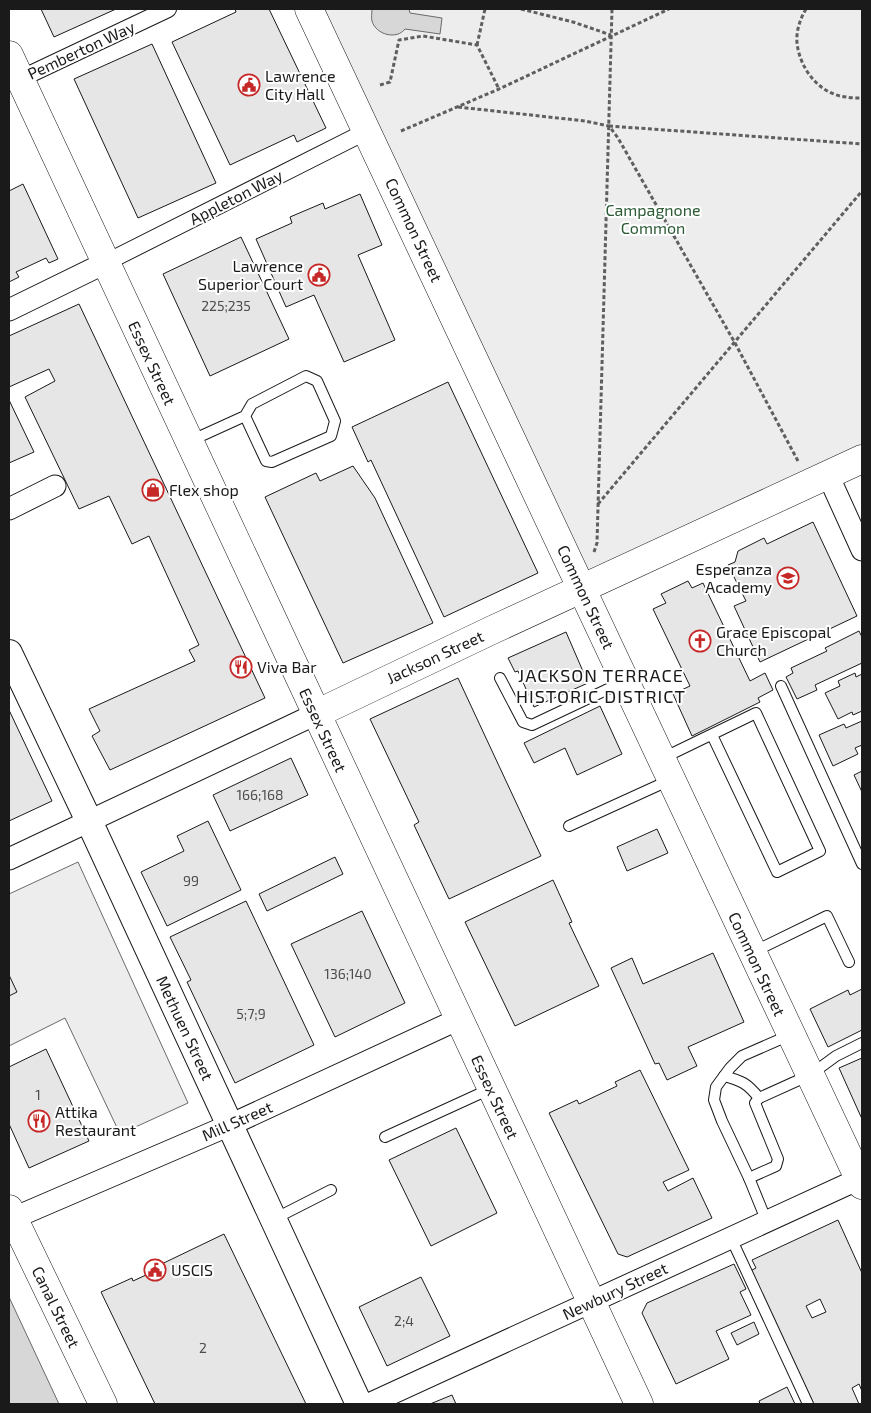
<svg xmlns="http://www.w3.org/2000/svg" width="871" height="1413" viewBox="0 0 871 1413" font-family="'Exo 2',sans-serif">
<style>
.built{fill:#ededed;stroke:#6a6a6a}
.water{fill:#d7d7d7;stroke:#6a6a6a}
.building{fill:#e6e6e6;stroke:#1a1a1a;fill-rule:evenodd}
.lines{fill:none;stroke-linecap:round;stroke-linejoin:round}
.service-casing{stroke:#1a1a1a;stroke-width:12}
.pedestrian-casing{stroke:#1a1a1a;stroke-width:18}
.minor-casing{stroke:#1a1a1a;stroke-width:23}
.tertiary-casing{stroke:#1a1a1a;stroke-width:28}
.secondary-casing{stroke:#1a1a1a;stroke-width:29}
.path{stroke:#5f5f5f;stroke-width:3;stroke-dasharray:4 2.5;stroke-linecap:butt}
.service{stroke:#fff;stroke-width:10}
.pedestrian{stroke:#fff;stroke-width:16}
.minor{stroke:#fff;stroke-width:21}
.tertiary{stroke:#fff;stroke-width:26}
.secondary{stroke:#fff;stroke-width:28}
.labels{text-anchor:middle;stroke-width:4;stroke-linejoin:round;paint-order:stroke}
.number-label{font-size:14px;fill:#4d4d4d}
.street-label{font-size:16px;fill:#1a1a1a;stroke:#fff}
.poi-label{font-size:16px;fill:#1a1a1a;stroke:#fff;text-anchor:start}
.park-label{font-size:16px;fill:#2b5a34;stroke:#fff}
.neighbourhood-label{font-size:18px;letter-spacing:1px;fill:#1a1a1a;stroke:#fff}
</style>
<rect width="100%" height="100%" fill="#fff"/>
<g class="built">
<path d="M322,9H862V447L588,571Z"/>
<path d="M78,862L188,1103L120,1134L65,1018L9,1046V894Z"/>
</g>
<g class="water">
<path d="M372,9H409L410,13L442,18L440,34L405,29C397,40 376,35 372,21C371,18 372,13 372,9Z"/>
<path d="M9,1297L59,1404H9Z"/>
</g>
<g class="building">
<path d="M41,9H116L54,37Z"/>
<path d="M235,9H269L326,128L297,142L294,135L230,165L172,42L236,12Z"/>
<path d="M152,44L216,183L138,218L74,79Z"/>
<path d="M23,184L58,259L49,263L46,258L16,272L19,277L9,282V191Z"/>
<path d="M360,194L382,245L358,255L395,340L344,362L314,295L286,307L256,239L292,223L290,217L323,203L325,209Z"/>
<path d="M241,237L289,339L210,376L163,274Z"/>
<path d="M79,304L265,698L110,770L92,736L100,731L89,709L195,661L189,650L199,645L149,536L132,544L109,496L79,509L25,397L55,381L49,369L9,387V336Z"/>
<path d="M448,382L538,573L444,617L371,460L368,462L352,427Z"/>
<path d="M9,400L34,452L9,463Z"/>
<path d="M353,466L375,498L433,623L343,663L265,497L316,473L320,481Z"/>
<path d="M813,522L857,616L760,662L734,606L746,601L728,565L735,562L738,551L764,538L767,544Z"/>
<path d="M688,581L692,588L703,583L750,681L765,673L773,690L758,698L760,702L692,736L673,694L690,686L653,609L666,603L661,594Z"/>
<path d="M859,631L862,637V663L815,685L817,690L797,699L786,677L793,673L791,668L827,651L825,648Z"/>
<path d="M566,632L588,683L534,707L518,671L515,672L508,658Z"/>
<path d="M855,673L856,677L862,674V711L853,715L852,712L838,719L825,693L840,686L838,681Z"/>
<path d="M458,678L541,856L449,899L414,825L419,822L370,719Z"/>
<path d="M600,706L622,754L577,775L565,748L534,763L524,743Z"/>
<path d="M9,710L52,801L9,821Z"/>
<path d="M862,721V745L855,748L858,754L833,766L819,735L844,724L846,728Z"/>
<path d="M291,758L308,795L230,831L213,795Z"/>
<path d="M862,771V792L854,775Z"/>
<path d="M208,821L241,890L167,926L141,872L184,851L177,836Z"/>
<path d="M657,829L668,853L627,871L617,847Z"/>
<path d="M335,857L343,874L267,911L259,894Z"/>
<path d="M553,880L572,922L569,923L599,986L515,1026L465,922Z"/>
<path d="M246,901L314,1045L235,1083L187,982L191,980L170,937Z"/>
<path d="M362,911L405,1003L335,1037L291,944Z"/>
<path d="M713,953L744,1022L688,1047L697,1066L667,1080L659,1063L655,1064L611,968L632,958L643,984Z"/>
<path d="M9,975L17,992L9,996Z"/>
<path d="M862,989V1030L828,1047L810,1009L848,990L850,995Z"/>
<path d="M46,1049L89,1141L29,1168L9,1124V1067Z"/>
<path d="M862,1058V1119L839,1068Z"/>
<path d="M640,1070L689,1170L663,1182L668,1191L693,1178L712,1218L627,1257L618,1254L549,1113L577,1100L579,1104L617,1086L615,1082Z"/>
<path d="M456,1128L497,1213L431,1246L389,1160Z"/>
<path d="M838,1220L862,1273V1391L859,1384L852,1388L859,1404H812L750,1271L756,1268L752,1260ZM820,1299L826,1312L812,1318L806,1306Z"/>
<path d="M224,1234L306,1404H155L101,1292L132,1278L133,1281L146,1275L145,1272Z"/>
<path d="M734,1264L746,1289L740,1292L751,1315L716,1331L729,1359L676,1384L642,1313L647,1303Z"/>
<path d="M421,1277L450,1336L387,1366L359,1307Z"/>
<path d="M754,1322L759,1334L737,1345L731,1333Z"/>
<path d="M787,1387L795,1404H760L759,1401Z"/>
<path d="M452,1395L456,1404H430Z"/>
</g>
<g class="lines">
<g class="service-casing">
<g id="service">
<path d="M190,441L245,416L252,404L306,376L317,381L335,421L331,436L272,462L266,461L245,416"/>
<path d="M500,678L523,722L532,725L625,681"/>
<path d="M781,686L862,864"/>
<path d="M663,758L756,713L820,851L777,872L712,735"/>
<path d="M569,826L670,780"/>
<path d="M753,952L827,916L849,962"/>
<path d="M724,1076C742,1081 747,1083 759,1098"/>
<path d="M385,1137L490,1089"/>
<path d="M749,1178L776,1166L778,1159L755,1103L759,1098L810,1075L836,1056L862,1043"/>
<path d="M274,1219L331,1190"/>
<path d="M767,1222L749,1178L722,1121L714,1100L716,1087L730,1068L742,1056L790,1035"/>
<path d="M731,1238L808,1404"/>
</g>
</g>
<g class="pedestrian-casing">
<g id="pedestrian">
<path d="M20,79L168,9"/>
<path d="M105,263L367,131"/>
</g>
</g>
<g class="minor-casing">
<g id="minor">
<path d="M9,310L105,263"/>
<path d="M828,475L862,550"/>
<path d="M9,509L55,486"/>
<path d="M9,859L316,714"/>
<path d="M9,1220L230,1125L459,1019"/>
<path d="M369,1404L859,1179"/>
</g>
</g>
<g class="tertiary-casing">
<path id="tertiary" d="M9,653L89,821L359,1404"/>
</g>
<g class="secondary-casing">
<g id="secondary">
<path d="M309,9C495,400 677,793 862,1185"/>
<path d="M9,55L639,1404"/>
<path d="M316,714L490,631L862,459"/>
<path d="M9,1209L103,1404"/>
</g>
</g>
<g class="path">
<path d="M521,9L573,22L611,35"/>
<path d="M806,9C800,19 796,31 797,43C800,69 819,94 846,97C851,98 857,98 862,98"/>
<path d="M477,45L485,9"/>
<path d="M380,85L390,82L399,40L423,36L477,45L499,89"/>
<path d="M458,107L585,121L609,126L618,138L735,343L798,461"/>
<path d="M609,126L862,144"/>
<path d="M401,131L499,89L669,9"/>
<path d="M598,504L862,191"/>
<path d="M594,552L597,543L612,9"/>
</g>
<use href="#service" class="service"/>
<use href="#pedestrian" class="pedestrian"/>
<use href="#minor" class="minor"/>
<use href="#tertiary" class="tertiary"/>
<use href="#secondary" class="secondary"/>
</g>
<defs>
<g id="civic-ring" transform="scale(1.125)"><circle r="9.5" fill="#fff" stroke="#c62828" stroke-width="1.5"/><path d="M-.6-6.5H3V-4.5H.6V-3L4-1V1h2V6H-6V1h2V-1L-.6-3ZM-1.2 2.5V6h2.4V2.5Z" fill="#c62828"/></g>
<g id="shop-ring" transform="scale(1.125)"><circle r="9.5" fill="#fff" stroke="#c62828" stroke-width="1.5"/><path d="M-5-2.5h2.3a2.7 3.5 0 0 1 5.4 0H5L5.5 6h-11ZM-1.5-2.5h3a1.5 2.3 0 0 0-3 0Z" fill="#c62828"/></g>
<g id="school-ring" transform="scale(1.125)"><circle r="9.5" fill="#fff" stroke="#c62828" stroke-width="1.5"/><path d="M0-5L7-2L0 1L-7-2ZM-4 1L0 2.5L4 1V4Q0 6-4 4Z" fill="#c62828"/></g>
<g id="church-ring" transform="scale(1.125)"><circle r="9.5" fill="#fff" stroke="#c62828" stroke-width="1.5"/><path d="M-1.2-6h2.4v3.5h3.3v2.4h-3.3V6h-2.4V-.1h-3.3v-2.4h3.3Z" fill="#c62828"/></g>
<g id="restaurant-ring" transform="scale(1.125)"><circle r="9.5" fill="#fff" stroke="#c62828" stroke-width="1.5"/><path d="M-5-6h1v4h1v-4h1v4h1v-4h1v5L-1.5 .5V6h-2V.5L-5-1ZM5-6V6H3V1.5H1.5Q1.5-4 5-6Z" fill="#c62828"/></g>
</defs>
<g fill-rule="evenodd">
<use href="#civic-ring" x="249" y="85"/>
<use href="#civic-ring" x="319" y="275"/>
<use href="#shop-ring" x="153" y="490"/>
<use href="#school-ring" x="788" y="578"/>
<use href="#church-ring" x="700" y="641"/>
<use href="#restaurant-ring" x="241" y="667"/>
<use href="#restaurant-ring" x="39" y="1121"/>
<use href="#civic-ring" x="155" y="1270"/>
</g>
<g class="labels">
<g class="number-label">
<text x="226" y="311">225;235</text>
<text x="260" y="800">166;168</text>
<text x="191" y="886">99</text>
<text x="348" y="979">136;140</text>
<text x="251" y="1019">5;7;9</text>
<text x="38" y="1100">1</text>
<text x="404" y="1326">2;4</text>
<text x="203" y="1353">2</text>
</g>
<g class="street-label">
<text transform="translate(81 50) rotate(-25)" y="6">Pemberton Way</text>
<text transform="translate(236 197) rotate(-27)" y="6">Appleton Way</text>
<text transform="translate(414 230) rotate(65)" y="6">Common Street</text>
<text transform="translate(152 363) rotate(65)" y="6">Essex Street</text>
<text transform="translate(586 597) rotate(65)" y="6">Common Street</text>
<text transform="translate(435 657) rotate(-25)" y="6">Jackson Street</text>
<text transform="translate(323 730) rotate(65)" y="6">Essex Street</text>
<text transform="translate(757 964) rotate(65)" y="6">Common Street</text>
<text transform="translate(185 1028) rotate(65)" y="6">Methuen Street</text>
<text transform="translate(495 1097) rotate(65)" y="6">Essex Street</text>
<text transform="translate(237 1121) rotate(-24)" y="6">Mill Street</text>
<text transform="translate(615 1291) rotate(-25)" y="6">Newbury Street</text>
<text transform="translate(56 1307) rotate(64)" y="6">Canal Street</text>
</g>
<g class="poi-label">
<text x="265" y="82">Lawrence<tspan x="265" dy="18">City Hall</tspan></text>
<text x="303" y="272" text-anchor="end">Lawrence<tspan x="303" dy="18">Superior Court</tspan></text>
<text x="169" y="496">Flex shop</text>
<text x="772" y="575" text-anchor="end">Esperanza<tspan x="772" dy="18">Academy</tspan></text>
<text x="716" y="638">Grace Episcopal<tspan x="716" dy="18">Church</tspan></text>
<text x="257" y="673">Viva Bar</text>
<text x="55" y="1118">Attika<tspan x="55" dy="18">Restaurant</tspan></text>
<text x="171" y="1276">USCIS</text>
</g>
<g class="park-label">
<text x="653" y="216">Campagnone<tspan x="653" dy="18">Common</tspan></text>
</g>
<g class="neighbourhood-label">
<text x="601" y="682">JACKSON TERRACE<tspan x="601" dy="21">HISTORIC DISTRICT</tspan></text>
</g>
</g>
<rect width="871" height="1413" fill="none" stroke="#1a1a1a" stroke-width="20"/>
</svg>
